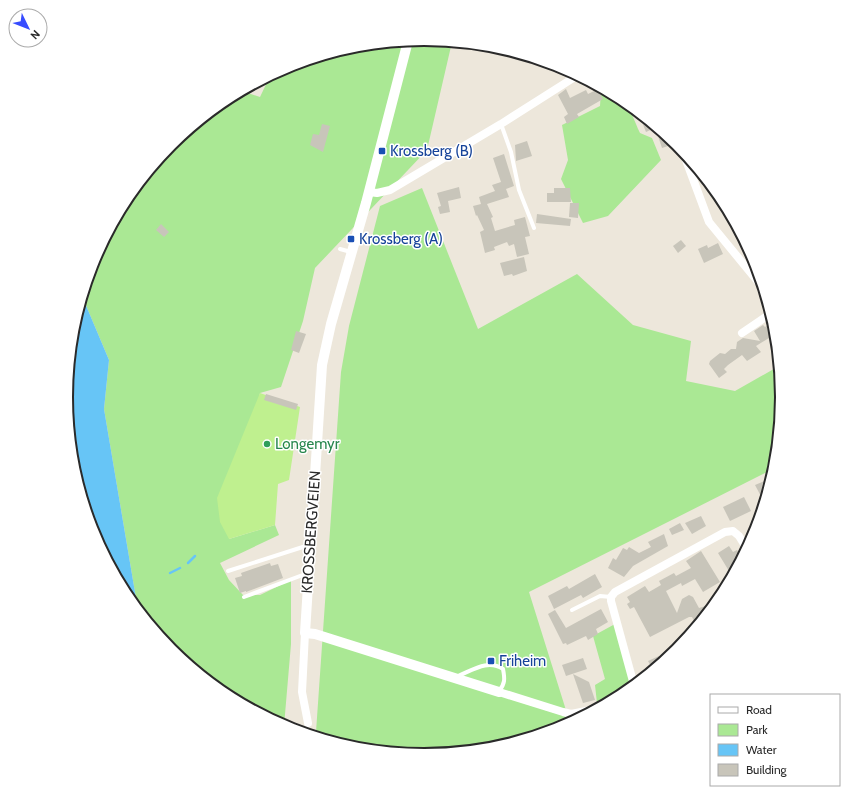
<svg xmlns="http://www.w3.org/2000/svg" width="848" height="794" viewBox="0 0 848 794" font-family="Cabin,sans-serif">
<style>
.green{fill:#aae894}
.pitch{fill:#bff08f}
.water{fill:#67c5f6}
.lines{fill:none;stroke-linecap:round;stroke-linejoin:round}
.stream{stroke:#67c5f6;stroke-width:2.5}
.building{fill:#c8c5ba}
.service{stroke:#fff;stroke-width:4}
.minor{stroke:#fff;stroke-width:8}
.tertiary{stroke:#fff;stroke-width:10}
.transit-dot{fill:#1a4fb4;stroke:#fff;stroke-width:1.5}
.leisure-dot{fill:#2e9e5b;stroke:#fff;stroke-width:1.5}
.labels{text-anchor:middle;stroke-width:3;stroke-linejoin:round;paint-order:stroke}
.transit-label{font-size:15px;fill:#164399;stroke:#fff;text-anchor:start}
.leisure-label{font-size:15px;fill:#27864d;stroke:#fff;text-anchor:start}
.street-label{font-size:15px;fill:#2a2a2a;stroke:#fff}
.rim{fill:none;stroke:#2a2a2a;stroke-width:2}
</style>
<rect width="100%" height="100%" fill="#ede7db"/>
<g class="green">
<path d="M424,39L452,42L427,150L315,268L303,321L281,387L260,393L229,539L275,525L279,535L220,563L229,580L243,595H260L291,580V644L284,726L225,695L171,650L138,610L104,409L109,360L82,296L93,260L126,198L171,144L225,99L242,91L260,97L270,76L287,66L354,46Z"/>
<path d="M601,90C629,97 629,109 640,133L652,138L661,160L608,216L583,223L561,179L568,160L562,125L600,106Z"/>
<path d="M422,188L478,329L577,274L633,325L691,341L686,381L735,391L779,366L782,397L775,468L529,592L570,723L561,728L494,748L424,755L384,751L316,732L341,372L349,326L380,206Z"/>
<path d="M615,624L633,687L614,699L597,703L595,685L605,679L593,636Z"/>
</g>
<path class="pitch" d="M260,393L300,407L289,480L278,484L275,525L229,539L220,522L217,498Z"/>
<path class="water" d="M82,296L109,360L104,409L138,610L126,596L93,534L73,467L66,397L73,327Z"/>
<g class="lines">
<g class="stream">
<path d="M188,563L195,556"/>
<path d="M170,573L180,568"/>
</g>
</g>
<g class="building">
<path d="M566,89L570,98L586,90L588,94L598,89L603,99L577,114L579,117L567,124L564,117L568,114L558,95Z"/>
<path d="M638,112L649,121L657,127L646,132Z"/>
<path d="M322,124L330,126L323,152L310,145L313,134L319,135Z"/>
<path d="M664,133L671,145L662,148L658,136Z"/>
<path d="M527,141L532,156L516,161L515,145Z"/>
<path d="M504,154L514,186L506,189L509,197L487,204L493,217L491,218L495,231L515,225L514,220L525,217L530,236L525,237L529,254L517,257L514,244L509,246L507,242L494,247L495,250L485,253L480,232L484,230L477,215L476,216L473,206L481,204L479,197L495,191L492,185L501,182L493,158Z"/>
<path d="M459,187L461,198L448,201L450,212L440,214L438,207L441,206L437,193Z"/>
<path d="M554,188H570L571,202H547V193H554Z"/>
<path d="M570,203H579L578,218L569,217Z"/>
<path d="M537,214L571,219L570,226L536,223Z"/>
<path d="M161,224L169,232L164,237L156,230Z"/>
<path d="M681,240L686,246L678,253L673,246Z"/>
<path d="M718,243L723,254L704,263L698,249L707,245L708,248Z"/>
<path d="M524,257L527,271L513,276L512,274L504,276L500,263Z"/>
<path d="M763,325L765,327L768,325L774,335L756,346L761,352L747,361L742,355L728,365L724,369L727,372L719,378L709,364L710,361L720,353L725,354L731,349H736L737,342L743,338L760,341L754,331Z"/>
<path d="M296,331L306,334L299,353L291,350Z"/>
<path d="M266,394L298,404L296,410L264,400Z"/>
<path d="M772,478L770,483L764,502L755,485Z"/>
<path d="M744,497L751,511L730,521L723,507Z"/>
<path d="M701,516L706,526L692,534L685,523Z"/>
<path d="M680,523L684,530L672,535L669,529Z"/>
<path d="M664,534L668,546L633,566L624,577L608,568L613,558L616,560L623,548L627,550L629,547L639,553L651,547L648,542Z"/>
<path d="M729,546L733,552L737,550L742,558L732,576L718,553Z"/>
<path d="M701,551L720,582L703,592L695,579L682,586L681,583L666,591L677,613L682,599L689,595L693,597L699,608L716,603L702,619L695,623L692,617H689L650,637L634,607L630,609L627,604L630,602L627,597L645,586L649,592L661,585L659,581L674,573L676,576L691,568L686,561Z"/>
<path d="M270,563L271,566L278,564L283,578L246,592V591L240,593L235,578L242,576L241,573Z"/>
<path d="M595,574L602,587L583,598L581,595L554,609L548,596L567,586L569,589Z"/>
<path d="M601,609L608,622L596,629L598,634L588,640L586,636L567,645L566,643L563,644L548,614L555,610L566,628Z"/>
<path d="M659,656L662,663L653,670L648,661Z"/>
<path d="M583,658L587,669L566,676L562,665Z"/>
<path d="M573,674L589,682L595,700L583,703Z"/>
</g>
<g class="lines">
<g class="service">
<path d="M501,124L511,152L519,190L534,228"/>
<path d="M340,249L351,252"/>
<path d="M228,571L309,545"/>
<path d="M244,597L308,573"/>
<path d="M572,610L600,596L611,597"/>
<path d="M458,676C473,670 488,659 503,669C505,679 505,684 499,691"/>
</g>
<g class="minor">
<path d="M683,152L709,222L764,289"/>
<path d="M369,192L377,193L390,190L501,124L578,75"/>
<path d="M742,333L767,316L770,311"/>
<path d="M305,633L302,692L308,723"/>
<path d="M634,685L611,601V597L615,592L725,532L733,531L739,536L747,549"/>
<path d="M499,692L563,712L571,714L596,709"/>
</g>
<path class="tertiary" d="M408,41L366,203L331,324L322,365L305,633L315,634L499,692"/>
</g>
<g class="transit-dot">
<rect x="378" y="147" width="8" height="8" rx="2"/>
<rect x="347" y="235" width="8" height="8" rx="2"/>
<rect x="487" y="657" width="8" height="8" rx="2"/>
</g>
<circle class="leisure-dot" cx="267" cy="444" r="4"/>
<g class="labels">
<g class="transit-label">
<text x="390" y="156">Krossberg (B)</text>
<text x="359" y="244">Krossberg (A)</text>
<text x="499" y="666">Friheim</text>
</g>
<g class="leisure-label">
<text x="275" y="449">Longemyr</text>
</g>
<g class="street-label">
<text transform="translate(311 532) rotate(-86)" y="5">KROSSBERGVEIEN</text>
</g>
</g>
<path d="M0 0H848V794H0ZM73 397a351 351 0 1 1 702 0a351 351 0 1 1-702 0Z" fill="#fff" fill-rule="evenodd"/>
<path class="rim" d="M73 397a351 351 0 1 1 702 0a351 351 0 1 1-702 0Z"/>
<rect x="710" y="694" width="130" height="92" fill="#ffffff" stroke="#aaaaaa"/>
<rect x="718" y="707" width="20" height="6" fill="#ffffff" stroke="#aaaaaa"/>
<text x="746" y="714" font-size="12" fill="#2a2a2a">Road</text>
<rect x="718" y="724" width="20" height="12" fill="#aae894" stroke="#aaaaaa"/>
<text x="746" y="734" font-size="12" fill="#2a2a2a">Park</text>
<rect x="718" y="744" width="20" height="12" fill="#67c5f6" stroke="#aaaaaa"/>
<text x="746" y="754" font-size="12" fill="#2a2a2a">Water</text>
<rect x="718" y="764" width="20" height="12" fill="#c8c5ba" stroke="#aaaaaa"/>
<text x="746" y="774" font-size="12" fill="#2a2a2a">Building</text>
<g transform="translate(28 28) rotate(133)"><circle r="19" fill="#ffffff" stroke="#aaaaaa"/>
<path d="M0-3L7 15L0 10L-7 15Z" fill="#374cff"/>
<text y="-6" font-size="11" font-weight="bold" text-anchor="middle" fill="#2a2a2a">N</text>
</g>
</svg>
